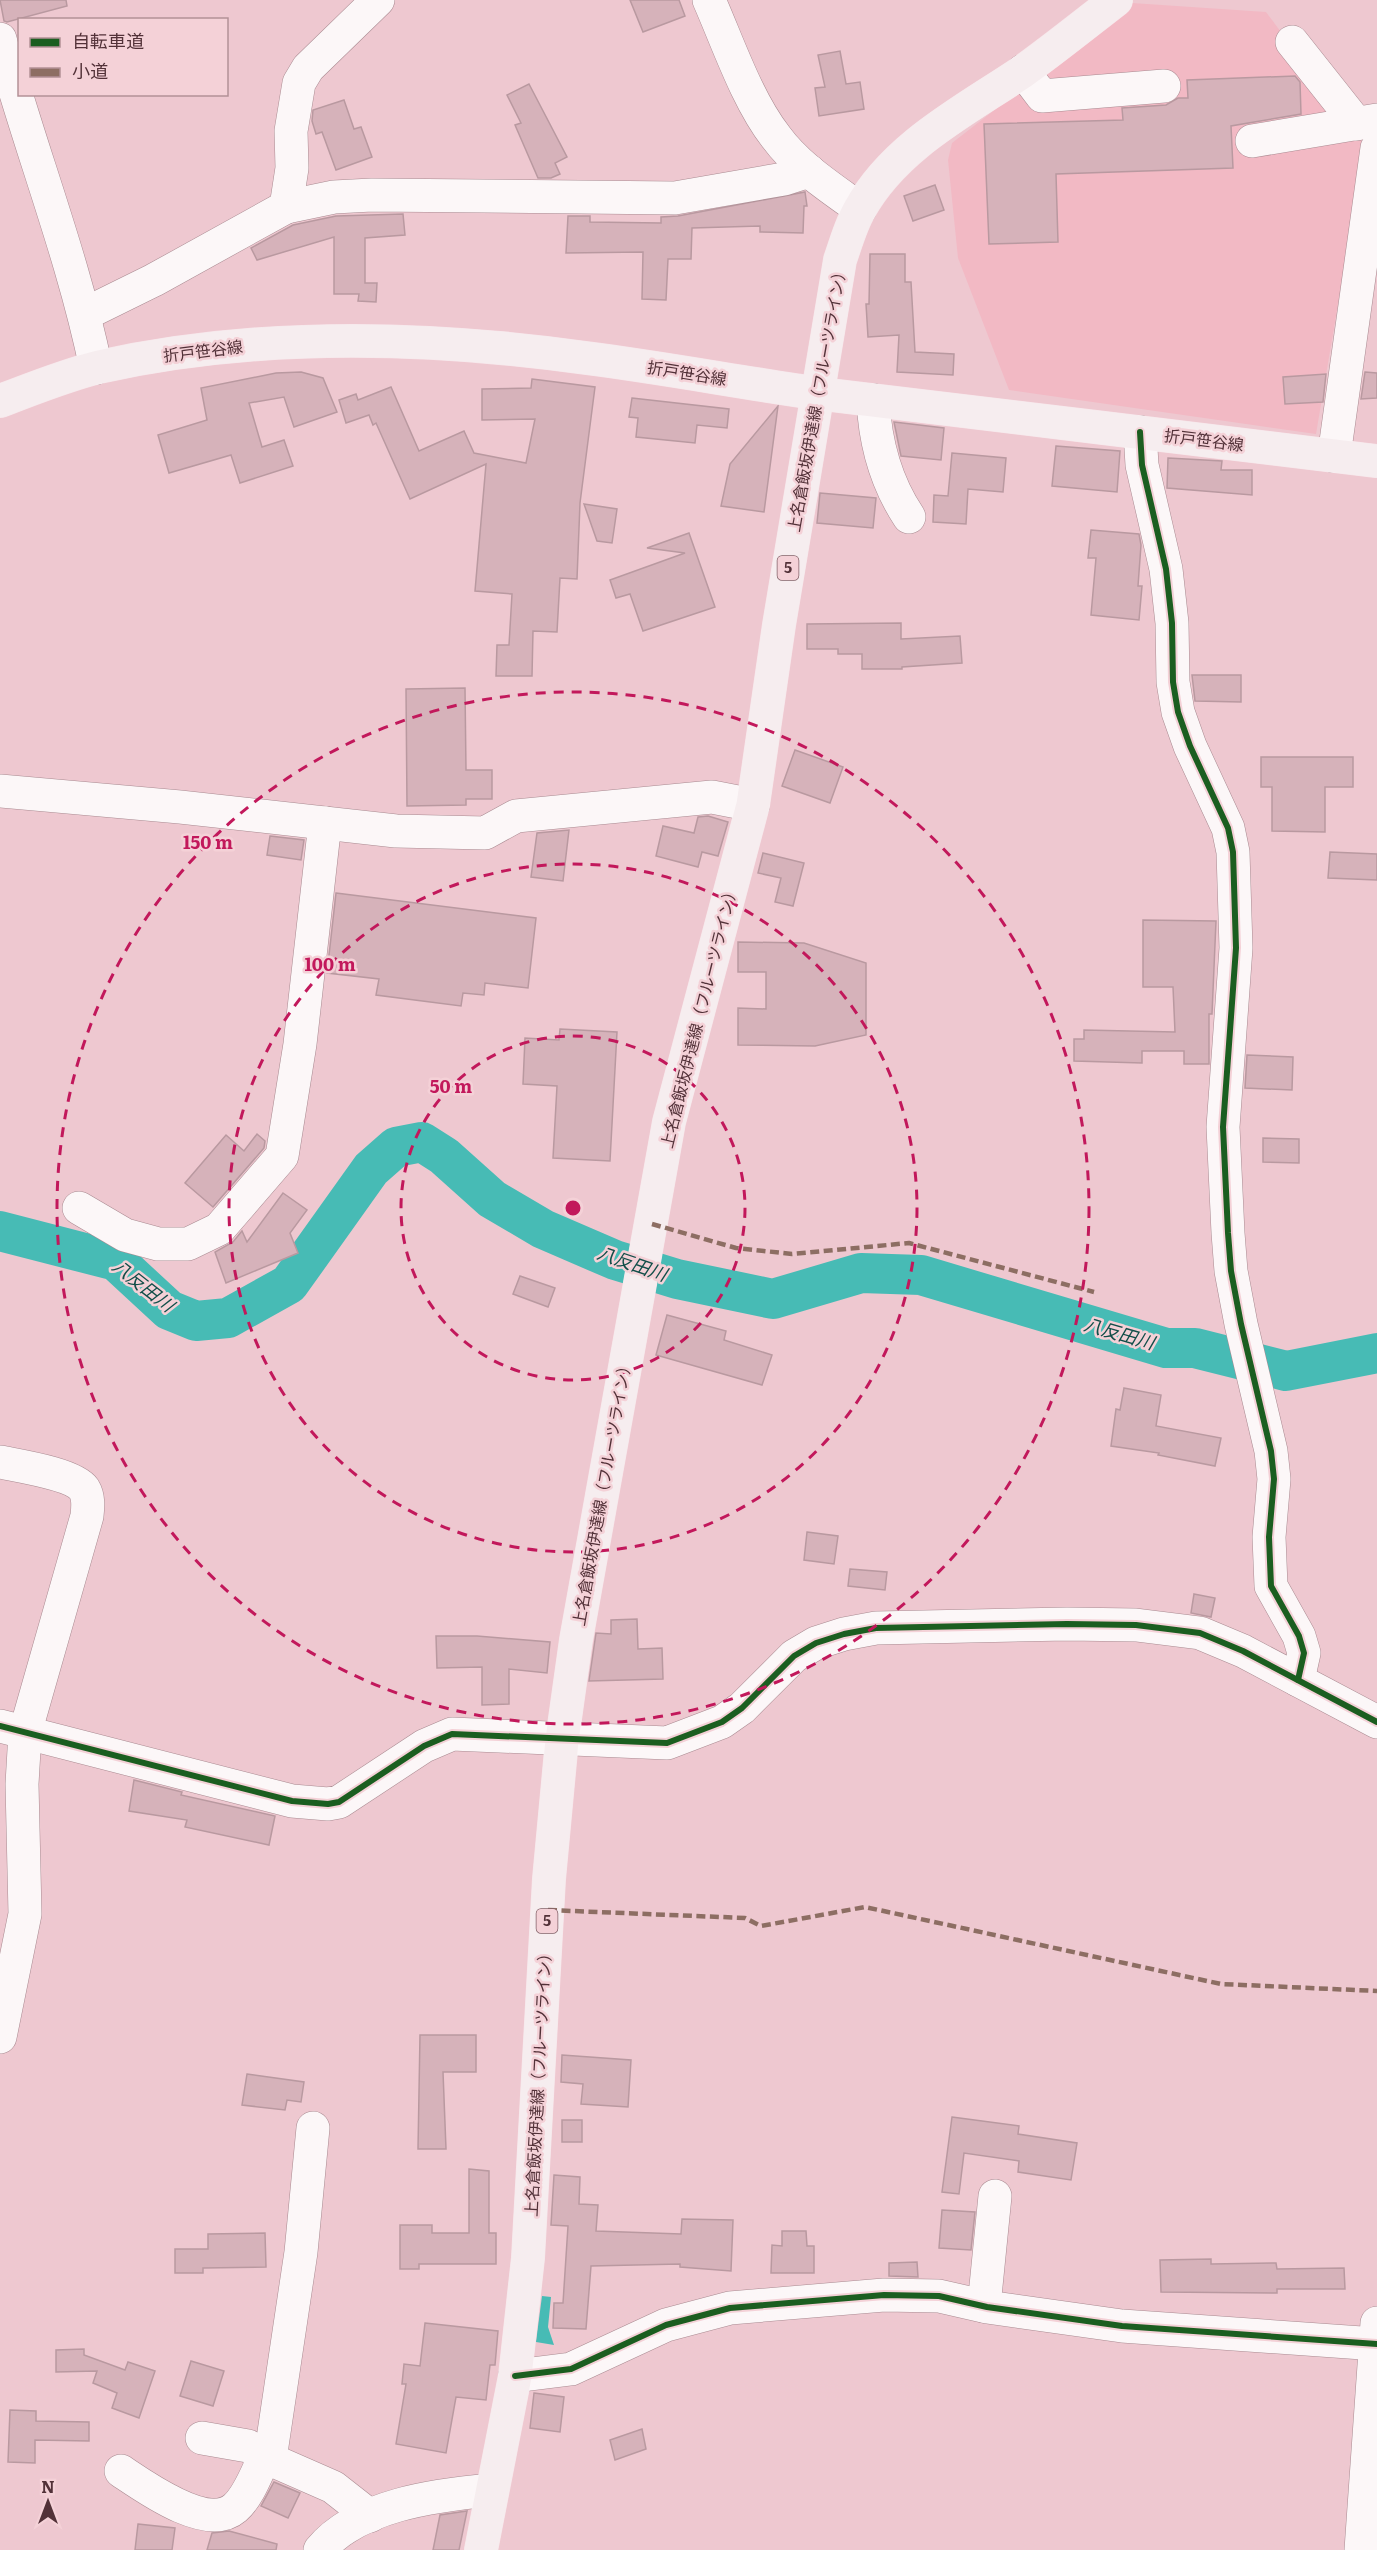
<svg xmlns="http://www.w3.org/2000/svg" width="1377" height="2550" viewBox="0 0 1377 2550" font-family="Literata,'Noto Sans JP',serif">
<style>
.built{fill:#f2b9c4}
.water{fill:#47bbb5}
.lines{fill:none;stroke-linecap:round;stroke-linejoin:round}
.river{stroke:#47bbb5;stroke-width:40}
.building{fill:#d6b2ba;stroke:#b999a0;stroke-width:1.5}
.minor-casing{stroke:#a98a91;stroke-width:34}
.major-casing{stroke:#f7e6ea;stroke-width:34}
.minor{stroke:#fcf7f8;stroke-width:33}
.major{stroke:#f6edef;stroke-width:33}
.quiet{stroke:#8d6e63;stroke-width:4.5;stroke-dasharray:9 4.5;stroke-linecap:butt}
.cycleway-casing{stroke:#f4d1d7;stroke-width:10}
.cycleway{stroke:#1b5e20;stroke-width:6}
.ring{fill:none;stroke:#c2185b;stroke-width:3;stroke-dasharray:10 8}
.labels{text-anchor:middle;stroke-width:5;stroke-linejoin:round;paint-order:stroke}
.shield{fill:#f4d1d7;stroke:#836168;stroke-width:1.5}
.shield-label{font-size:15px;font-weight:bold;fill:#523138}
.street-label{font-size:16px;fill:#523138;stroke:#f4d1d7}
.water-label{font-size:18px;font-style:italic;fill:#114e49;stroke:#f4d1d7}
.centre{fill:#c2185b;stroke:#f4d1d7;stroke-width:3}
.ring-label{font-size:18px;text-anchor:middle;font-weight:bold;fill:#c2185b;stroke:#f4d1d7;stroke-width:5;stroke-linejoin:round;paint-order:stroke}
</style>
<rect width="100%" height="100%" fill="#eec8d0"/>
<path class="built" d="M1132,3L1266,12L1365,145L1316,434L1009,390L958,258L948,160L952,143Z"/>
<path class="water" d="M542,2296L551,2297L548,2327L554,2345L536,2342Z"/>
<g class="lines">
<path class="river" d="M0,1231L116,1261L169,1310L196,1321L228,1318L289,1284L371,1169L396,1147L422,1142L444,1156L492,1199L543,1229L615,1260L677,1279L773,1299L861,1273L921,1275L1166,1348H1195L1286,1371L1377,1353"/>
</g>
<g class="building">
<path d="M0,0H66L67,6L7,22L4,21Z"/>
<path d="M630,0H679L685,16L643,32Z"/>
<path d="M840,51L846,84L860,82L864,109L819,116L815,88L825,87L818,55Z"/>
<path d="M1295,76L1300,82L1301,114L1231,126L1233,168L1056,174L1058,242L989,244L984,124L1123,120L1122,108L1166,105L1178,98H1188L1187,80Z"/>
<path d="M529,84L567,157L555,163L560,174L551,178H538L515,125L521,123L507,95Z"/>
<path d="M344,100L354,129L361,127L372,157L336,170L322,132L316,134L312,121L313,110Z"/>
<path d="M935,185L944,210L913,221L904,196Z"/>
<path d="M805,192L807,206H804L803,233L760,232V226L692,228L691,259H668L666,300L642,299L643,252L566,253L568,216H590V222L661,223V217L678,216Z"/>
<path d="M403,214L405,235L365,238V283H377L376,302L358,301L359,294H334V237L257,260L251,248L293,225L336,216Z"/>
<path d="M870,254H905V282H911L915,352L954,354L953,375L897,372L899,335L868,337L866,304H869Z"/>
<path d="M301,372L323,378L337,412L294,427L284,397L249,403L262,447L284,440L293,466L240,483L231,455L169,473L158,435L207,420L201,388L276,373Z"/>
<path d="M1365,372L1377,373V398L1361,399Z"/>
<path d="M1326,374L1323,402L1285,404L1283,377Z"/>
<path d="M532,379L595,387L580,503L577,579L560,578L557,632L533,631L532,676H496L497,645H509L512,594L475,591L486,464L410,499L376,423L373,425L369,415L346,423L339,400L356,394L358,400L391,387L419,451L464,431L474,453L526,463L535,419L482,420V389L531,388Z"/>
<path d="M632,398L729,409L727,428L697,425L695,443L636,437L638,418L629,417Z"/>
<path d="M778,406L764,512L721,506L730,464Z"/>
<path d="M894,422L944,428L941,460L901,456Z"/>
<path d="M1056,446L1120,451L1117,492L1052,486Z"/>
<path d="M952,453L1006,458L1003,492L968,489L966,524L933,522L934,495L948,496Z"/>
<path d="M1168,458L1222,461L1221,470H1252V495L1167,488Z"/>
<path d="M820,493L876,498L873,528L817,523Z"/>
<path d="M584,504L617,509L612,543L597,541Z"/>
<path d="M1091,530L1139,534L1141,545L1138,586H1142L1139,620L1091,615L1096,558H1088Z"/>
<path d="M689,533L715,607L643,631L630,594L616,598L610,580L685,553L647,548Z"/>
<path d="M901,623V639L960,636L962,663L902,667V669H862V654H838V649H807V624Z"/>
<path d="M1192,675H1241V702L1195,701Z"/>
<path d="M465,688L466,770H492V799H466V805L407,806L406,689Z"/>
<path d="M795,750L843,767L830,803L782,786Z"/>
<path d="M1261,757H1353V787H1325V832L1272,831V787H1261Z"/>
<path d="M708,816L728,822L718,856L702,852L698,867L656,856L663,826L694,833L698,817Z"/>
<path d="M569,830L563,881L531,877L537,833Z"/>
<path d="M270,836L304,840L301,860L267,855Z"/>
<path d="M1330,852L1377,854V880L1328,878Z"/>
<path d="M763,853L804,863L793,906L775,902L781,878L758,873Z"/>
<path d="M336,893L536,918L528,988L485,983L484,995L463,993L461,1006L376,995L379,979L327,973Z"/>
<path d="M1143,920L1216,921L1212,1014H1209V1064H1184V1051H1142V1063L1074,1061V1039H1084V1030L1175,1032L1173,987H1143Z"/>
<path d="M738,942L804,943L866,963V1035L815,1046L738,1045V1008L766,1009V972H738Z"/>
<path d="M560,1029L617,1032L610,1161L553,1158L557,1086L523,1084L525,1038L559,1040Z"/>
<path d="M1247,1055L1293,1057L1292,1090L1245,1088Z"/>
<path d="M257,1134L265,1141L264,1148L213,1207L185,1183L226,1135L244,1151Z"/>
<path d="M1263,1138L1299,1139V1163L1263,1162Z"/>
<path d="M283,1193L307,1210L290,1233L298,1253L226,1283L215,1252L233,1242L242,1231L247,1242Z"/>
<path d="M520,1276L555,1288L548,1307L513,1294Z"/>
<path d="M667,1315L726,1331L724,1340L772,1355L762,1385L656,1355Z"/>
<path d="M1124,1388L1161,1395L1156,1426L1221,1438L1215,1466L1158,1455L1159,1453L1111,1446L1116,1409L1120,1410Z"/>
<path d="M807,1532L838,1536L834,1564L804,1560Z"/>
<path d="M850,1569L887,1572L885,1590L848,1586Z"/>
<path d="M1194,1594L1215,1598L1211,1617L1191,1613Z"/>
<path d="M637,1619L638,1649L662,1648L663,1679L589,1681L596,1633L611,1634V1620Z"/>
<path d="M436,1636H477L550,1642L547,1673L509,1669V1704L482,1705V1667L437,1668Z"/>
<path d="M134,1780L182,1792L181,1795L275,1816L269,1845L185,1827L187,1820L129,1811Z"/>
<path d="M420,2035H476V2072H443L446,2149H418Z"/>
<path d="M562,2055L631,2060L628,2107L581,2104L583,2084L561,2082Z"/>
<path d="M247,2074L304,2082L301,2102L287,2100L285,2110L242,2105Z"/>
<path d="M952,2117L1019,2126L1018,2134L1077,2143L1071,2180L1018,2172L1019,2161L964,2153L959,2194L942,2192Z"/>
<rect x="562" y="2120" width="20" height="22"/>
<path d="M469,2169L489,2171V2233H496V2264H419V2269H400V2225H432V2233H469Z"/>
<path d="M554,2175L580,2177L579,2204L598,2205L596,2231L681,2234L682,2219L733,2220L731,2271L680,2267V2264L591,2266L586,2329L553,2328L554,2303H563L568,2226L551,2225Z"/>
<path d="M942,2210L975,2212L971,2250L939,2248Z"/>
<path d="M782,2231H806L807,2246H814V2273H771L772,2245L782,2246Z"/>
<path d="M265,2233L266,2267L203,2268V2273H175V2249H208V2234Z"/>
<path d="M1211,2259V2264L1276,2263L1277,2269L1344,2268L1345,2289H1277V2293L1161,2292L1160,2260Z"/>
<path d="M917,2262L918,2277L889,2276V2263Z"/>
<path d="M425,2323L498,2331L495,2365H490L486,2400L456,2397L446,2453L396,2444L406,2384H402L404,2364L420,2366Z"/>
<path d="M84,2349V2355L125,2370L128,2362L155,2371L139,2418L112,2408L117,2393L93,2383L97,2371L56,2372V2350Z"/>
<path d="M191,2361L224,2371L213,2406L180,2396Z"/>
<path d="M534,2393L564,2397L560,2432L530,2428Z"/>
<path d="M10,2410L36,2411V2421L89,2422V2441L35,2440V2463L8,2462Z"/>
<path d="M642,2429L646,2449L615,2460L610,2440Z"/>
<path d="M274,2482L300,2493L288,2518L261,2506Z"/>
<path d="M467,2511L459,2550H433L440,2515Z"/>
<path d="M138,2524L175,2528L172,2550H135Z"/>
<path d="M229,2531L277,2544L276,2550H207L212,2533Z"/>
</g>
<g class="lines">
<g class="minor-casing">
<g id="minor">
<path d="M709,0C728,43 747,100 776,137C798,167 830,187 860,209"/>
<path d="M0,39C30,149 73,256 96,368"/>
<path d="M1292,42L1357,124"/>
<path d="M1023,71L1042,96L1164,86"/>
<path d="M1252,141L1377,120"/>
<path d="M286,207L334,197L372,195L675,198L784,179L809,171"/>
<path d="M85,314L154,280L286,207L292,168L291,131L299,83L308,68L378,0"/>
<path d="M873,400C875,443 885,481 909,517"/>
<path d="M1140,432L1142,465L1166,569L1172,623L1173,682L1178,712L1190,746L1228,828L1233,852L1236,948L1223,1127L1228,1233L1231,1271L1241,1324L1271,1451L1274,1479L1269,1537L1271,1586L1299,1636L1304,1653L1298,1680"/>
<path d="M1334,456L1377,148"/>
<path d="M0,791L180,807L396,831L485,833L516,816L712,797L753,805"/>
<path d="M79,1208L125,1235L158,1244H188L219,1229L282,1156L300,1044L325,823"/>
<path d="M0,1462C19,1466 73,1474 84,1489C89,1497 88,1507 87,1516L25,1733L22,1784L25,1914L0,2037"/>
<path d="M0,1726L292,1801L328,1804L339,1802L424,1746L452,1734L667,1743L722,1722L742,1708L794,1656L816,1643L844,1634L876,1628L1067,1624L1136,1625L1200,1633L1243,1651L1377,1722"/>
<path d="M984,2306L995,2196"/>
<path d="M515,2376L571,2369L666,2325L730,2308L884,2295L939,2296L987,2307L1122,2326L1377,2344"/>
<path d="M202,2438L248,2446L276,2462L333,2487L370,2516"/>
<path d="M270,2459L301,2252L313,2128"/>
<path d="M121,2471C145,2487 207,2532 235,2508C249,2496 257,2472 265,2456"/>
<path d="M320,2550C357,2505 436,2495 491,2490"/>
<path d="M1361,2550L1377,2323"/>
</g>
</g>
<g class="major-casing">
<g id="major">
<path d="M0,401C32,389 66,375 99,367C256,332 428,336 586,358C665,368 743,383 822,394C1007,417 1192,438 1377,461"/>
<path d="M481,2550L515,2376L528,2258L549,1879L562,1740L576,1640L669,1122L753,805L779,625L840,260C846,243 851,224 860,209C895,146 964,111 1022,72C1054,49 1085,24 1116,0"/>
</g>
</g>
<use href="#minor" class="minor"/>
<use href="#major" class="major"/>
<g class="quiet">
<path d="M652,1224L736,1248L792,1254L909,1243L1094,1292"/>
<path d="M548,1910L745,1918L761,1926L865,1907L1221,1984L1377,1991"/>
</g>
<g class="cycleway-casing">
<g id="cycleway">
<path d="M1140,432L1142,465L1166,569L1172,623L1173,682L1178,712L1190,746L1228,828L1233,852L1236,948L1223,1127L1228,1233L1231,1271L1241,1324L1271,1451L1274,1479L1269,1537L1271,1586L1299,1636L1304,1653L1298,1680"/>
<path d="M0,1726L292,1801L328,1804L339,1802L424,1746L452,1734L667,1743L722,1722L742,1708L794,1656L816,1643L844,1634L876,1628L1067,1624L1136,1625L1200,1633L1243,1651L1377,1722"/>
<path d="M515,2376L571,2369L666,2325L730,2308L884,2295L939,2296L987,2307L1122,2326L1377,2344"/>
</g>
</g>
<use href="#cycleway" class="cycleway"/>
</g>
<g class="ring">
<circle cx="573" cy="1208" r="172"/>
<circle cx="573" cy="1208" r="344"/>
<circle cx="573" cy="1208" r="516"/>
</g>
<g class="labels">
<g class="shield">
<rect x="777.5" y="556" width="21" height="24" rx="4.5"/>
<rect x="536.5" y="1909" width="21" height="24" rx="4.5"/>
</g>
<g class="shield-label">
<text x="788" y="573">5</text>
<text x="547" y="1926">5</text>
</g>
<g class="street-label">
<text transform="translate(203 351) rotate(-7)" y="6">折戸笹谷線</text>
<text transform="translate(687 373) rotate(9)" y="6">折戸笹谷線</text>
<text transform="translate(817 398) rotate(-80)" y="6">上名倉飯坂伊達線（フルーツライン）</text>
<text transform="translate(1204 440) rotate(7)" y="6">折戸笹谷線</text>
<text transform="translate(699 1016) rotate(-76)" y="6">上名倉飯坂伊達線（フルーツライン）</text>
<text transform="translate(602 1492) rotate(-80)" y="6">上名倉飯坂伊達線（フルーツライン）</text>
<text transform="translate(538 2081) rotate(-87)" y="6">上名倉飯坂伊達線（フルーツライン）</text>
</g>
<g class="water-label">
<text transform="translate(632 1264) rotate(19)" y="6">八反田川</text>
<text transform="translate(143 1286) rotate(38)" y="6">八反田川</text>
<text transform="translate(1119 1334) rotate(16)" y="6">八反田川</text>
</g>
</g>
<circle cx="573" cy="1208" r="9" class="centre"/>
<g class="ring-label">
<text x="208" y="849">150 m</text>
<text x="330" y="971">100 m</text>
<text x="451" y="1093">50 m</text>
</g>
<rect x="18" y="18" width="210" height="78" fill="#f4d1d7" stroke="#b39197" stroke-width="1.5"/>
<rect x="30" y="38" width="30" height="9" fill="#1b5e20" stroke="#b39197" stroke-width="1.5"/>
<text x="72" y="48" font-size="18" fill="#523138">自転車道</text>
<rect x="30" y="68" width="30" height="9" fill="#8d6e63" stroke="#b39197" stroke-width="1.5"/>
<text x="72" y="78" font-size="18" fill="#523138">小道</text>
<g transform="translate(48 2502)" stroke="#f4d1d7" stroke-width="4.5" paint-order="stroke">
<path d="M0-4.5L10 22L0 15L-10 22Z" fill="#523138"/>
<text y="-9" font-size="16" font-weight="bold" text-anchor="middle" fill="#523138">N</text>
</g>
</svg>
